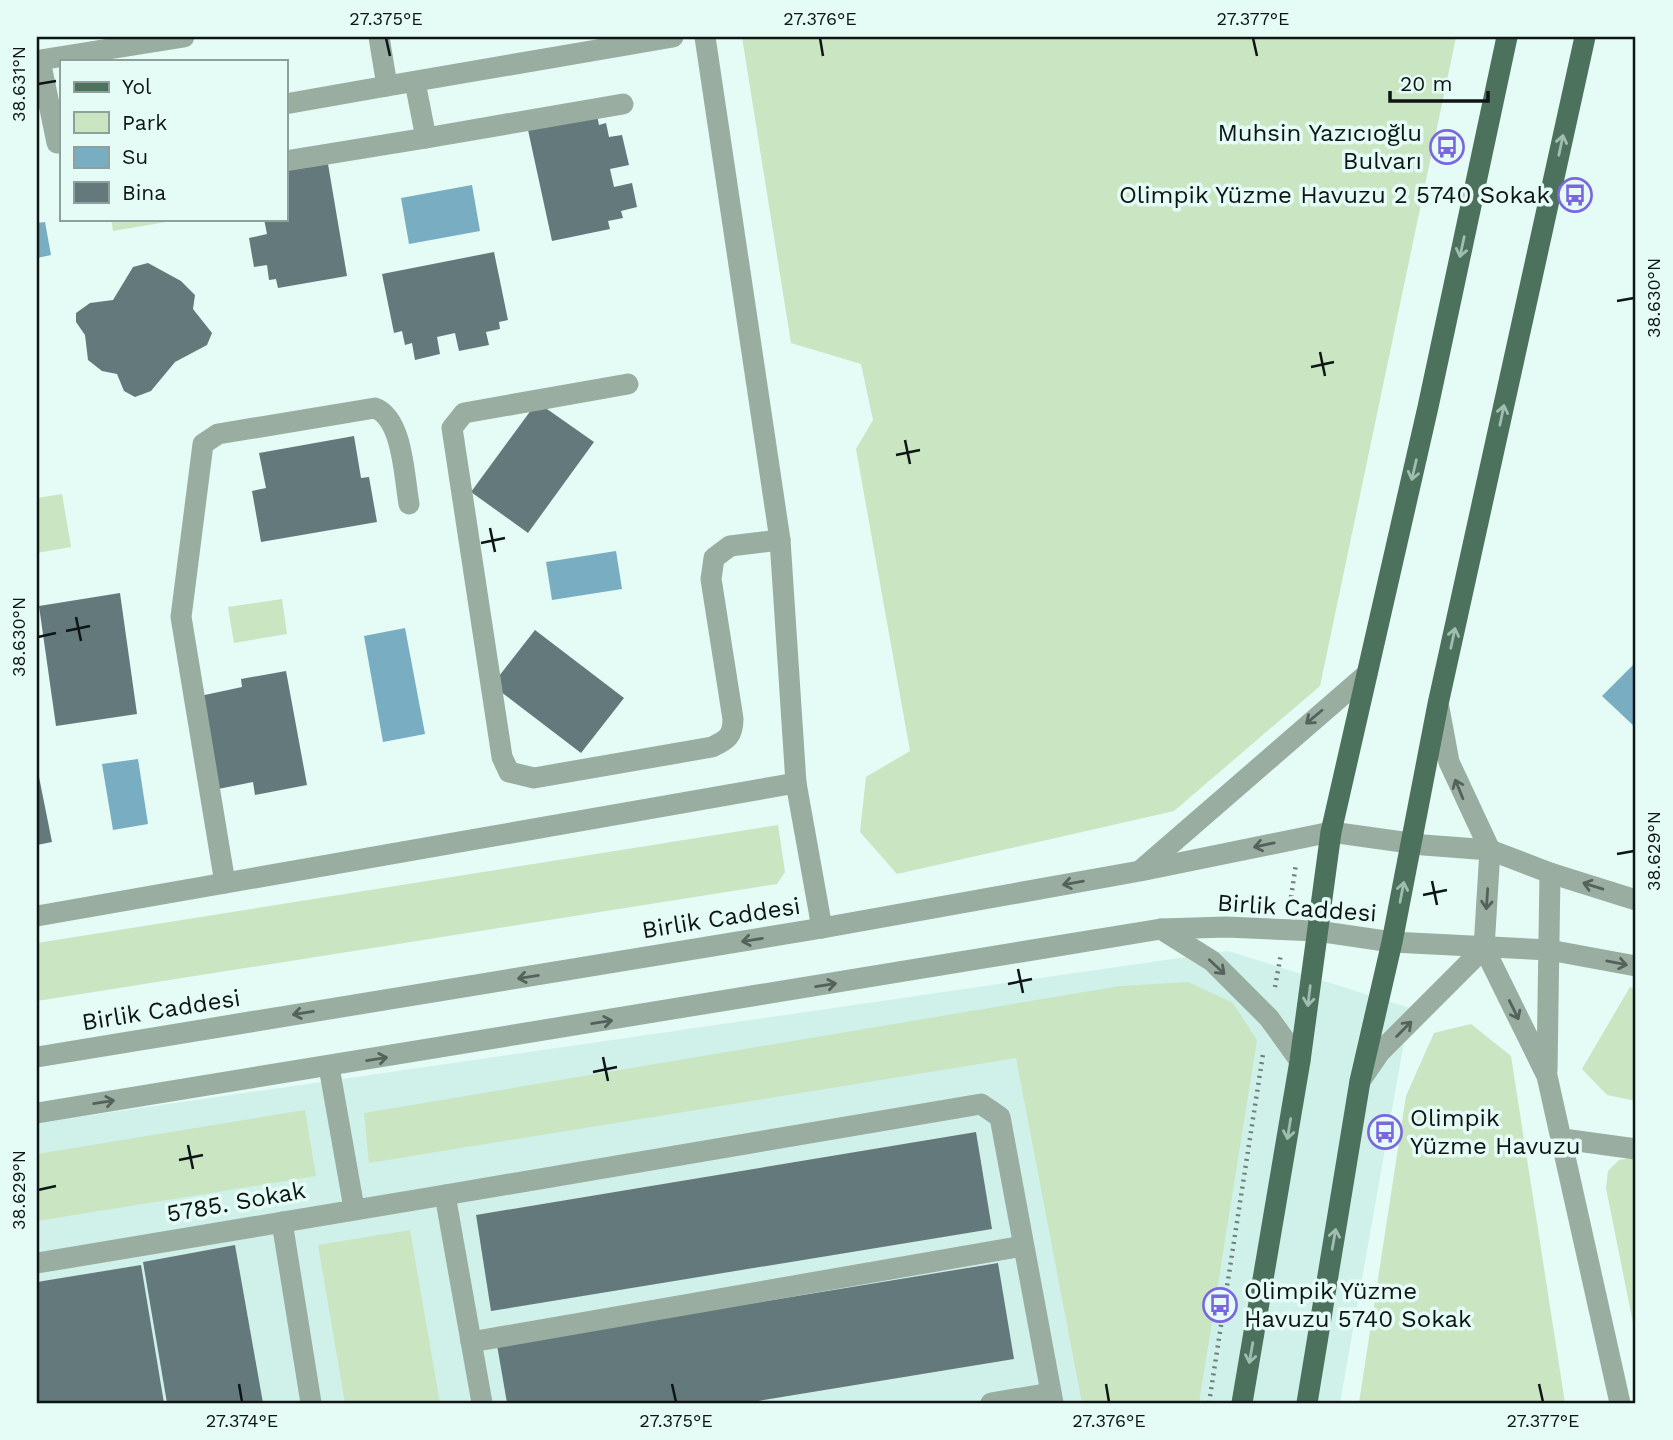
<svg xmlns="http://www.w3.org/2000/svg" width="1673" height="1440" viewBox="0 0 1673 1440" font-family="'Work Sans',sans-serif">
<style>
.built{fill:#d0f1ea}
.green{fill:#c9e5c2}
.water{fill:#78adc2}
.building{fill:#64797b}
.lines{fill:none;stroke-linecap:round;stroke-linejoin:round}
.path{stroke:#6f7e7b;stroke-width:4.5;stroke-dasharray:2 5;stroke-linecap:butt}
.minor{stroke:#99ada1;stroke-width:21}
.major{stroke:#4c725d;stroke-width:21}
.oneway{stroke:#a0bdb1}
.oneway2{stroke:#54625b}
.ticks{fill:none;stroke:#0e1615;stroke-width:2.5}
.labels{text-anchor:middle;stroke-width:7;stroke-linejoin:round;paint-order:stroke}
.poi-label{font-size:24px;fill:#0e1615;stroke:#e4fbf6;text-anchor:end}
.street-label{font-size:24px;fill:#0e1615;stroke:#e4fbf6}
.neatline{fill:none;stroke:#0e1615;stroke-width:2.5}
.ticks-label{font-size:18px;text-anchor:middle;fill:#0e1615}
</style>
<rect width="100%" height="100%" fill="#e4fbf6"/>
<path class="built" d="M1228,951L1410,1008L1340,1403H37V1123Z"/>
<g class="green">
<path d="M742,37H1456L1320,686L1174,811L897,874L860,832L866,777L910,751L856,449L873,420L861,364L791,343Z"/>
<path d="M111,219H166V222L113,231Z"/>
<path d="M62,494L71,547L37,553V498Z"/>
<path d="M282,599L287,634L234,643L228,607Z"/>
<path d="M778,825L785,872L777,884L37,1001V943Z"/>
<path d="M1188,982L1233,1003L1257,1040L1199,1403H1082L1016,1058L369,1163L364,1113L1120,986Z"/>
<path d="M1630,987L1636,989V1101L1607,1095L1582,1069Z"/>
<path d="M1471,1024L1511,1056L1565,1403H1359L1406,1096L1434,1033Z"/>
<path d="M305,1110L316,1176L37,1221V1154Z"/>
<path d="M1636,1157V1338L1606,1188L1608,1171L1619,1160Z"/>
<path d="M410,1230L440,1403H345L318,1245Z"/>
</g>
<g class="water">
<path d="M472,185L480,231L409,244L401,198Z"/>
<path d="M45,222L51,255L37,258V223Z"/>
<path d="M616,551L622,589L552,600L546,562Z"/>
<path d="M405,628L425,734L383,742L364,636Z"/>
<path d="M1633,665L1636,668V728L1602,696Z"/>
<path d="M138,759L148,824L113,830L102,764Z"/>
</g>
<g class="building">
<path d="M597,115L599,125L606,123L609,137L622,135L629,165L610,169L614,187L632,183L637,207L621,211L623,218L608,221L610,229L552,241L528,130Z"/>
<path d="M328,164L347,276L278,288L276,279L269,280L267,265L254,267L249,238L267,234L264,219H285V171Z"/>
<path d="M494,252L508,320L499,322L500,329L486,332L489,345L459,351L455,333L437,337L440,354L415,360L412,343L405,345L402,331L394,333L382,274Z"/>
<path d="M148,263L181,281L195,295L193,309L212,333L207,345L175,362L151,391L135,397L124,391L117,374L102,371L88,360L85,335L76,322V313L90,303L113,300L133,267Z"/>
<path d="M537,402L594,442L528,533L471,492Z"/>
<path d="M354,436L361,478L369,477L377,522L261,542L252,491L266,488L259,453Z"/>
<path d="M120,593L137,714L56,726L39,606Z"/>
<path d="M535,630L624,698L581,753L492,685Z"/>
<path d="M286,671L307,785L255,795L253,782L218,789L200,696L242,687L241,679Z"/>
<path d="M37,767L52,842L37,845Z"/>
<path d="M976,1132L992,1229L491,1311L476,1215Z"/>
<path d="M235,1245L263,1403H167L143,1262Z"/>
<path d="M998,1263L1014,1359L746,1403H507L497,1345Z"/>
<path d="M141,1265L164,1403H37V1282Z"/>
</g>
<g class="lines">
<g class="path">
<path d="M1290,904L1296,864"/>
<path d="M1275,987L1281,954"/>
<path d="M1209,1403L1263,1054"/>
</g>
<g class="minor">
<path d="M705,37L780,540L796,783L822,928"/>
<path d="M387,86L673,37"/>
<path d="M285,104L387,86L379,37"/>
<path d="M426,138L623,104"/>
<path d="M57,143L40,60L184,37"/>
<path d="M285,161L426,138L415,82"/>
<path d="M628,384L464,413L452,428L502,757L509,772L534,778L712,747C727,740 733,736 733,719L711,579L714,558L730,546L780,540"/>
<path d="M1439,708L1449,762L1490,850"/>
<path d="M1490,850L1484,948L1547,1076L1620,1403"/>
<path d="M1141,870L1367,674"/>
<path d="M225,883L181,617L203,444L218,434L375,408C403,419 404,476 409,504"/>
<path d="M37,916L796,783"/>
<path d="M1161,929L1212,961L1269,1018L1300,1061"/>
<path d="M37,1057L822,928L1140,871L1331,832L1424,845L1490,850L1550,873L1636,900"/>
<path d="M329,1067L354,1208"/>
<path d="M1547,1071L1550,873"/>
<path d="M1360,1081L1380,1052L1484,948"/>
<path d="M37,1113L1161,929L1226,927L1317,931L1392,942L1549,950L1636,966"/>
<path d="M1563,1139L1636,1149"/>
<path d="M282,1222L311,1403"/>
<path d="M37,1263L445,1195"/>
<path d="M471,1342L1023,1246"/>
<path d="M482,1403L445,1195L981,1104L1000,1117L1053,1403"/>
<path d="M991,1403L1051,1393"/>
</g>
<g class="major">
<path d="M1242,1403L1300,1061L1331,832L1428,407L1507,37"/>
<path d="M1307,1403L1360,1081L1392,942L1438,704L1585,37"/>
</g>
</g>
<defs><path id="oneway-shaft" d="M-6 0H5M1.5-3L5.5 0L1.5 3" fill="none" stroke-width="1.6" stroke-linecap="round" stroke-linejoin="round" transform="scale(1.75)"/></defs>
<g class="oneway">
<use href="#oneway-shaft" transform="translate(1561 145) rotate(-78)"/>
<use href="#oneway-shaft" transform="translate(1462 247) rotate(102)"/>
<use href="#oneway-shaft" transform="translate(1502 415) rotate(-78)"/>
<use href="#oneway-shaft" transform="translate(1414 470) rotate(103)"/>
<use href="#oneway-shaft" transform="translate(1453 638) rotate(-78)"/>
<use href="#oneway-shaft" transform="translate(1402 892) rotate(-79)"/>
<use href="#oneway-shaft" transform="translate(1309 996) rotate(97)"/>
<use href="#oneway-shaft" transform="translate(1289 1129) rotate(99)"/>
<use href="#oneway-shaft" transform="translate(1334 1239) rotate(-80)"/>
<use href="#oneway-shaft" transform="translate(1251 1353) rotate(100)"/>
</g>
<g class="oneway2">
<use href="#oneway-shaft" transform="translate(1314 717) rotate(140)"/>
<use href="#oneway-shaft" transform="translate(1459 789) rotate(-112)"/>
<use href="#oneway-shaft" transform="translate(1264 845) rotate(168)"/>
<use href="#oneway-shaft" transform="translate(1073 883) rotate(170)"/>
<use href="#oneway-shaft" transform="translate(1593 886) rotate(-163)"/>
<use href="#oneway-shaft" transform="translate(1487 899) rotate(94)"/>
<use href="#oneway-shaft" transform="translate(752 940) rotate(171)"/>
<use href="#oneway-shaft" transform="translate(1617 963) rotate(11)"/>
<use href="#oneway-shaft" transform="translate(1217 967) rotate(43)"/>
<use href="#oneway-shaft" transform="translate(528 977) rotate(171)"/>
<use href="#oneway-shaft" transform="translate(826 985) rotate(-9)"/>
<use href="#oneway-shaft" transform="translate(1514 1010) rotate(64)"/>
<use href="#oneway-shaft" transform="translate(303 1013) rotate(171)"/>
<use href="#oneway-shaft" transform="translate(602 1022) rotate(-9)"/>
<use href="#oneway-shaft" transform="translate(1404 1029) rotate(-45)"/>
<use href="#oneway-shaft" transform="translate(377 1059) rotate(-9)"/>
<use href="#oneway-shaft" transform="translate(104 1102) rotate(-9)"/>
</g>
<path class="ticks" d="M386,38L390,56M820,38L823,56M1253,38L1257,56M38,84L56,81M1617,301L1634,298M1320,352L1325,376M1311,367L1334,362M905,440L910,464M896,455L920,450M490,528L495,552M481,543L505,538M76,617L81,641M66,631L90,626M38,637L56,633M1617,854L1634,851M1432,881L1437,905M1423,895L1447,890M1018,969L1023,993M1008,984L1032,979M603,1057L608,1081M593,1072L617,1067M188,1145L193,1169M179,1160L203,1155M38,1190L56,1186M239,1384L242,1402M672,1384L676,1402M1106,1384L1109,1402M1539,1384L1543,1402"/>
<defs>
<g id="bus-ring" transform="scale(1.75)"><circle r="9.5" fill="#e4fbf6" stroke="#7b66e1" stroke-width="1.5"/><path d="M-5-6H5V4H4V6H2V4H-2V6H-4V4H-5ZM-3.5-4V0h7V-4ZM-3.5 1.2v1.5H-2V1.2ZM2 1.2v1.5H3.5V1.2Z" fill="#7b66e1"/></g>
</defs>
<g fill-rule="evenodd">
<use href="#bus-ring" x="1447" y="147"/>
<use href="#bus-ring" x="1575" y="195"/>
<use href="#bus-ring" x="1385" y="1132"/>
<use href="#bus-ring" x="1220" y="1305"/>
</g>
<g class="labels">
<g class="poi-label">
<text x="1422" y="141">Muhsin Yazıcıoğlu<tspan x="1422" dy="28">Bulvarı</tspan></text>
<text x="1550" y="203">Olimpik Yüzme Havuzu 2 5740 Sokak</text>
<text x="1410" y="1126" text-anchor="start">Olimpik<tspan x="1410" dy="28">Yüzme Havuzu</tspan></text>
<text x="1244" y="1299" text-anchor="start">Olimpik Yüzme<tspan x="1244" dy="28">Havuzu 5740 Sokak</tspan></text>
</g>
<g class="street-label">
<text transform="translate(1297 908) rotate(4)" y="8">Birlik Caddesi</text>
<text transform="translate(721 918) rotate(-9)" y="8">Birlik Caddesi</text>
<text transform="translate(161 1010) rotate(-9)" y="8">Birlik Caddesi</text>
<text transform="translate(236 1202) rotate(-10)" y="8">5785. Sokak</text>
</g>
</g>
<rect width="1673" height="1440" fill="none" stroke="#e4fbf6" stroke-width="77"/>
<rect x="60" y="60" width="228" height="161" fill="#e4fbf6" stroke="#8e9f9c" stroke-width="2"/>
<rect x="74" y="82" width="35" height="10" fill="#4c725d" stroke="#8e9f9c" stroke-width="2"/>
<text x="122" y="94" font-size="21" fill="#0e1615">Yol</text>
<rect x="74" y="112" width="35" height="21" fill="#c9e5c2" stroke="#8e9f9c" stroke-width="2"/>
<text x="122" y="130" font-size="21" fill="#0e1615">Park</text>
<rect x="74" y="147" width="35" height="21" fill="#78adc2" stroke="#8e9f9c" stroke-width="2"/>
<text x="122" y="164" font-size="21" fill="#0e1615">Su</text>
<rect x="74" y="182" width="35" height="21" fill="#64797b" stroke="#8e9f9c" stroke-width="2"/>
<text x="122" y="200" font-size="21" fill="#0e1615">Bina</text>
<path d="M1390 91v10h98v-10" fill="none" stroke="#0e1615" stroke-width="3.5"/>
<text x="1400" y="91" font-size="21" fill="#0e1615" stroke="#e4fbf6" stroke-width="5" paint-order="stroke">20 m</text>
<rect x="38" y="38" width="1596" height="1364" class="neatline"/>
<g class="ticks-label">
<text x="386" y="25">27.375°E</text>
<text x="820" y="25">27.376°E</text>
<text x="1253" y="25">27.377°E</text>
<text transform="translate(19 84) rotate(-90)" y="6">38.631°N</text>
<text transform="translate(1654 298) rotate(-90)" y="6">38.630°N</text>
<text transform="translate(19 637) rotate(-90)" y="6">38.630°N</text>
<text transform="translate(1654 851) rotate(-90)" y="6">38.629°N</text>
<text transform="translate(19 1190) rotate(-90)" y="6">38.629°N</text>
<text x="242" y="1427">27.374°E</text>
<text x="676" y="1427">27.375°E</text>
<text x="1109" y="1427">27.376°E</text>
<text x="1543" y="1427">27.377°E</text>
</g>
</svg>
